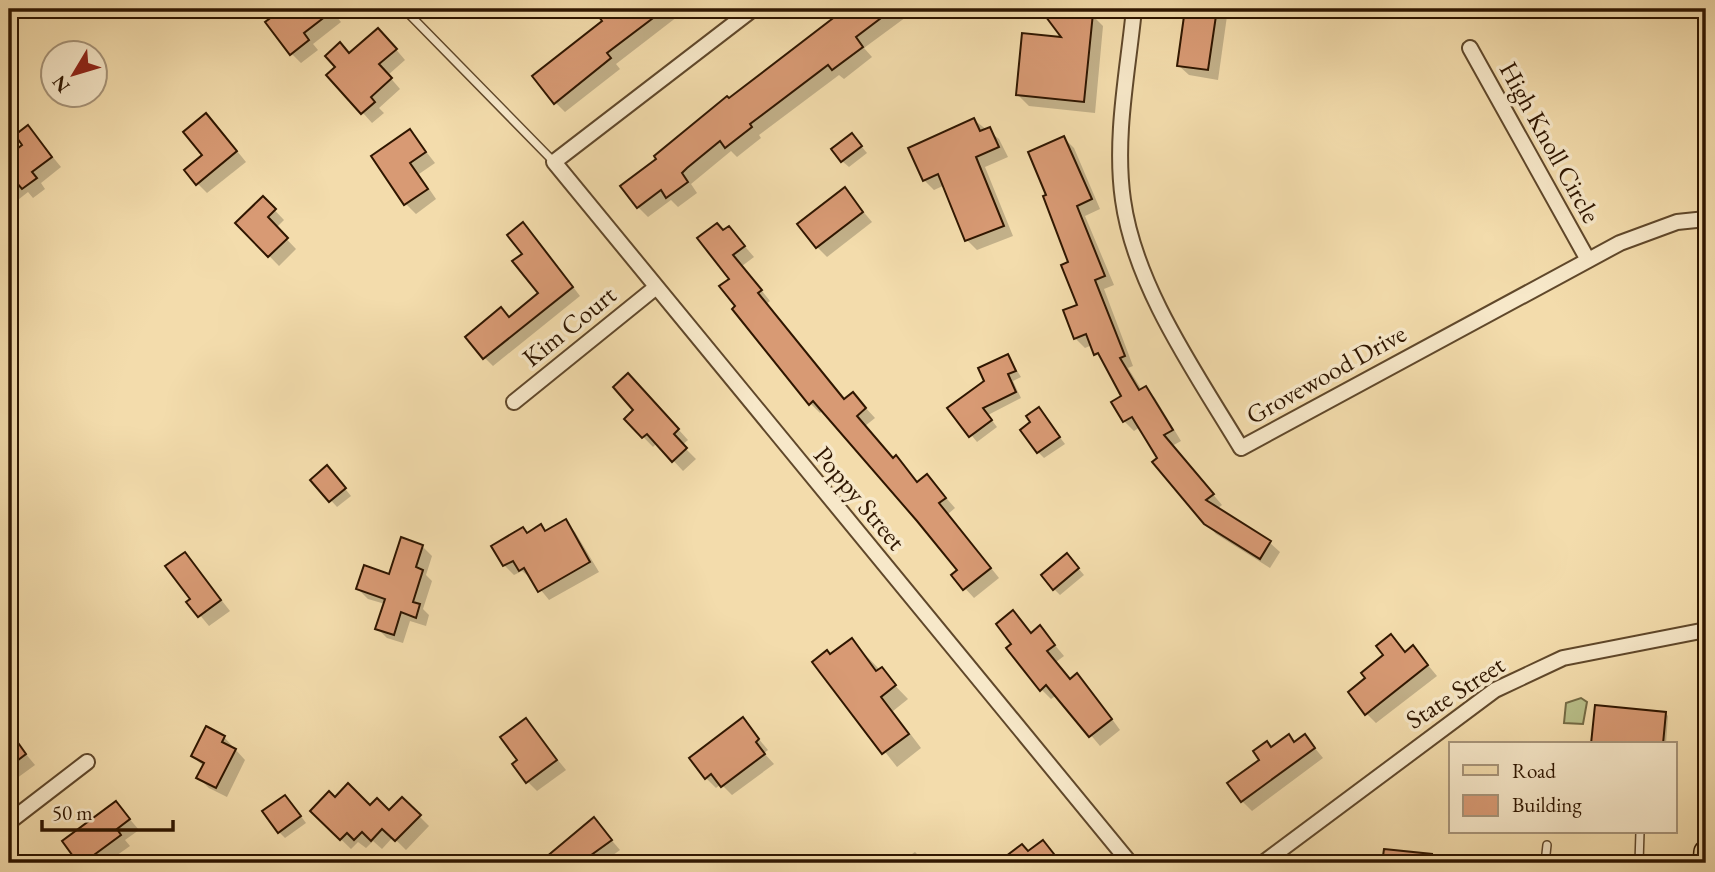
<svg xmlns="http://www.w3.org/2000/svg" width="1715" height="872" viewBox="0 0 1715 872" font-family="'EB Garamond',serif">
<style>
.green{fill:#b9c08a;stroke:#746b45;stroke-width:2}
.shadow{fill:#0003}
.building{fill:#d89a74;stroke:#2f1600;stroke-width:2}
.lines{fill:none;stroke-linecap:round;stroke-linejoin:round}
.service-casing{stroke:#60482b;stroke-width:10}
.minor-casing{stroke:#60482b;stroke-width:18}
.primary-casing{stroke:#2f1600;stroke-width:26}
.service{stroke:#f7e8c9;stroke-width:7}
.minor{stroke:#f7e8c9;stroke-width:14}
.primary{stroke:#f3dcac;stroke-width:23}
.labels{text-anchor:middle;stroke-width:7;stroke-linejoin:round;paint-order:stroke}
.street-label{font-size:26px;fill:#2f1600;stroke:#f7e8c9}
</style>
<rect width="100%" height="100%" fill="#f3dcac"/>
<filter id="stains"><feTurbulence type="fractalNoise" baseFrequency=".00286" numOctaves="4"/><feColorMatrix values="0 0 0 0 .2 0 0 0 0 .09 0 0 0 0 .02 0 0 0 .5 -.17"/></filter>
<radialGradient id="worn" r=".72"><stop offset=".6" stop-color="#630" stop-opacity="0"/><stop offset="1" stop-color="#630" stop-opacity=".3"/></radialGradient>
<path class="green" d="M1581,698L1587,702L1583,724L1564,723L1566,703Z"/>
<g class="shadow">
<path d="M33,9H51L41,17Z"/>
<path d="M267,9H330L341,22L313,44L318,50L301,63L291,53L265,11Z"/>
<path d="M613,9H699L691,15L686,10L616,64L620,69L565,112L555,102L604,21L602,18Z"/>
<path d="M849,9H917L864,48L872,57L844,79L839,75L759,135L761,138L737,157L731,151L691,184L697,193L678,207L671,200L648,217L638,207L729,100Z"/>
<path d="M1042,9H1068L1064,12L1092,15L1103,26L1095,113L1029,106L1017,94L1065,40Z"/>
<path d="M1187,9H1228L1218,80L1189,75L1178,65Z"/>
<path d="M388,40L405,60L388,75L400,89L379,108L384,113L372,123L329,75L350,55Z"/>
<path d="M974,120L999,139L1008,157L985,167L1013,236L977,250L967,240L945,185L934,190L924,180Z"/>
<path d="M216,125L246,162L207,193L197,183Z"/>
<path d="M28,127L61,167L41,183L45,189L33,198L28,192L9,207V157L25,146Z"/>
<path d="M410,131L435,163L419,174L436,199L416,214L406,204Z"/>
<path d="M852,135L867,153L849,167L842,161Z"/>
<path d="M1064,138L1074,148L1100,209L1085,216L1114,285L1104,289L1133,366L1128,368L1142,390L1146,388L1155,398L1181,441L1172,446L1222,505L1217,509L1270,543L1280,552L1270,568L1216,534L1206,523L1140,427L1134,431L1124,421V396L1105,363L1092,345L1085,348L1075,338L1079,306L1049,195Z"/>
<path d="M845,190L872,222L827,257L817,247Z"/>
<path d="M263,198L284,220L276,228L296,249L279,266L237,223Z"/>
<path d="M729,228L754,257L742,266L770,301L766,304L845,400L853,394L875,418L865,426L893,460L896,458L918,483L927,476L955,508L948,514L999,578L974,598L953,575L959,571L823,410L820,413L810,403L738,307L724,232Z"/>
<path d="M532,233L580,296L493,366L484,357L510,318L540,294L524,254Z"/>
<path d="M1008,356L1021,377L1013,381L1021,398L988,415L997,427L977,442L950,409L986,381Z"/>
<path d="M638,385L688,440L682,445L696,459L683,471L657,443L653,447L626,419L636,410Z"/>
<path d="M1039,410L1065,444L1044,458L1038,452L1033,423Z"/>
<path d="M333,474L351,496L337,507L313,480Z"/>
<path d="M565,522L575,532L599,572L549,600L532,579L522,571L514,575L504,565L528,534L541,527L547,532Z"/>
<path d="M422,546L432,556L426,575L432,581L423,609L429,615L426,626L410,621L403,643L387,638L377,628L385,604L368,599L358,589L390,576Z"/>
<path d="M185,554L230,611L209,626L189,602L192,600Z"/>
<path d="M1073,562L1084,575L1060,595L1054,589Z"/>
<path d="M1013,612L1032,634L1049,638L1064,656L1056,662L1071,680L1077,675L1087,685L1120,730L1100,746L1057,695L1051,699L1041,689L1014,644Z"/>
<path d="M1391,636L1406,653L1413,647L1437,676L1376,723L1366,713L1368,679L1386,655Z"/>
<path d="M851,640L908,699L893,711L921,748L897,767L814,662L830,656Z"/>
<path d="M1596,707L1665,713L1668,716L1666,744H1593Z"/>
<path d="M743,720L768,750L764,753L774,764L732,795L721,784L716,788L706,778Z"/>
<path d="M526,721L566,770L537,791L527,781L519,761Z"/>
<path d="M11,736L35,765L9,784V737Z"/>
<path d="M1305,736L1323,758L1252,811L1242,801L1261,760L1289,737L1295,743Z"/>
<path d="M224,737L245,760L227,797L209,788L199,778L204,767L193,756Z"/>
<path d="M335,799L389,812L402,799L429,826L406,850L393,837L382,849L373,841L366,848L358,842L351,849L312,811Z"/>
<path d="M116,803L139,830L125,840L130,846L106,863H80L64,842Z"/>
<path d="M291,803L306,823L285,838L279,832Z"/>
<path d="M594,820L620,850L602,863H542Z"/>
<path d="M915,852L926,863H899Z"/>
</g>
<g class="building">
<path d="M261,9H335L304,33L309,40L290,55L265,22L269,19Z"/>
<path d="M610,9H665L607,53L611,58L554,104L532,76L602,21L599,17Z"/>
<path d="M845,9H893L856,37L863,47L832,70L828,65L750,124L752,127L725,148L720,141L687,168L682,173L688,182L666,198L661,190L637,208L620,186L656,159L654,156L727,96L729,98Z"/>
<path d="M1040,9L1093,13L1084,102L1016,95L1022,33L1061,37Z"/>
<path d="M1185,9H1217L1208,70L1177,66Z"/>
<path d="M378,28L397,49L379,64L392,78L371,97L375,102L361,114L326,75L335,67L325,56L340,42L349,53Z"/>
<path d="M206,113L237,151L196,185L184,170L202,155L183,132Z"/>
<path d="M974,118L980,131L990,127L999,147L976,157L1004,226L965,241L938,174L923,181L908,148Z"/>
<path d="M28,125L52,157L32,172L37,178L22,189L17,183L9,189V155L22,145L15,135Z"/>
<path d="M410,129L426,152L410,163L428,189L404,205L371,156Z"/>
<path d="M852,133L862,146L841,162L831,149Z"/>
<path d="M1064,136L1092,199L1077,206L1105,276L1095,280L1125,356L1120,358L1139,390L1146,386L1173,430L1164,435L1214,494L1206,500L1271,541L1260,559L1204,524L1152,462L1157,458L1132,417L1123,422L1111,402L1121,396L1098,353L1094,355L1086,334L1074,339L1063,310L1077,305L1061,265L1068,262L1043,196L1046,195L1028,152Z"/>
<path d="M845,187L863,212L816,248L797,224Z"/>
<path d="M263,196L276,209L268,217L288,238L268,257L235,223Z"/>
<path d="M523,222L573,287L483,359L465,337L501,307L509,317L538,293L512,261L522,254L507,235Z"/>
<path d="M717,223L723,230L729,226L745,246L733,255L762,290L758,293L844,399L853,392L866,408L857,416L893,458L896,455L917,482L927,474L946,498L939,503L991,568L963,590L951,575L957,570L917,521L813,401L809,405L732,309L735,306L719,286L729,279L697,238Z"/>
<path d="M1008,354L1016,371L1008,374L1016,392L983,408L992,420L969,437L947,408L984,381L978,368Z"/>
<path d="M628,373L679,429L674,434L687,448L672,462L647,434L642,438L624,419L633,410L613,387Z"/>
<path d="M1039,407L1060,437L1037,453L1020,430L1030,422L1026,416Z"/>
<path d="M327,465L346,488L329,502L310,480Z"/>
<path d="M566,519L590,562L538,592L524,568L519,571L513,561L503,566L491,546L523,527L527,533L541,524L545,531Z"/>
<path d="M401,537L423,545L416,567L423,570L413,602L420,604L416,618L401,612L394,635L375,629L385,599L356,589L364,565L389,574Z"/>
<path d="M185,552L221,600L198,617L186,602L190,599L165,566Z"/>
<path d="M1067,553L1079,568L1053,590L1041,575Z"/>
<path d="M1013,610L1031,633L1040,625L1055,645L1047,651L1070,679L1077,673L1112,719L1089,737L1046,685L1040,691L1006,648L1011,644L996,624Z"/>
<path d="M1391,634L1405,652L1413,645L1428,665L1365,715L1348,692L1365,678L1361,673L1383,655L1376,646Z"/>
<path d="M852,638L876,671L882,667L896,685L881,697L909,734L882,754L812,662L827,650L830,654Z"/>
<path d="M1595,705L1666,712L1663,744H1591Z"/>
<path d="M743,717L759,739L756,742L765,754L721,787L711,774L705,779L689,758Z"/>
<path d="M526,718L557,760L526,783L512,764L517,760L500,737Z"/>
<path d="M206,726L225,736L222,742L236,749L216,788L196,778L204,763L191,756Z"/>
<path d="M9,730L26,754L9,767Z"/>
<path d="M1289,734L1294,742L1305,734L1315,748L1241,802L1227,783L1259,760L1253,751L1267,741L1271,747Z"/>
<path d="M348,783L370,805L377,798L389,810L402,797L421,815L395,841L382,829L371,841L362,832L354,840L347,833L340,840L310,811L329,791L335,797Z"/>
<path d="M285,795L301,816L278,833L262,811Z"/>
<path d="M116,801L130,819L117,829L121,835L83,863H78L62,841Z"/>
<path d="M594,817L612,840L580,863H539Z"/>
<path d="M1043,840L1061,863H997L1022,844L1028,851Z"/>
<path d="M1384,849L1432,854L1431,863H1382Z"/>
</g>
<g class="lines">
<g class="service-casing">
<g id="service">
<path d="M404,9L554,162"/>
<path d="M1545,863L1547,845"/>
<path d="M1639,863L1640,832"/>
</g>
</g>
<g class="minor-casing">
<g id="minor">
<path d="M753,9L554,162L1130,863"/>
<path d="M1134,9C1128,71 1114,137 1123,200C1135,287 1196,373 1241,448L1620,243L1677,222L1706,219"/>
<path d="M1470,48L1588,260"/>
<path d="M514,402L655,288"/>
<path d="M9,822L87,762"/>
<path d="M1263,863L1495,690L1563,658L1706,630"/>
</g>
</g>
<g class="primary-casing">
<path id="primary" d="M1705,863L1706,852"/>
</g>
<use href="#service" class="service"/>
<use href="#minor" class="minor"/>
<use href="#primary" class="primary"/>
</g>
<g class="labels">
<g class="street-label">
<text transform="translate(1550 142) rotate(61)" y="9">High Knoll Circle</text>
<text transform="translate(569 326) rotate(-39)" y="9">Kim Court</text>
<text transform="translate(1326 374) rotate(-29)" y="9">Grovewood Drive</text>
<text transform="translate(860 498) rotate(50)" y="9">Poppy Street</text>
<text transform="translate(1455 692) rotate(-33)" y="9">State Street</text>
</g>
</g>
<rect width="1715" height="872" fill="none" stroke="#f3dcac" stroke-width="35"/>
<rect x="10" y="10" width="1694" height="851" fill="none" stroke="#2f1600" stroke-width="3.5"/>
<rect x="18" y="18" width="1680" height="837" fill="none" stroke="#2f1600" stroke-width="2"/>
<rect x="1449" y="742" width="228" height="91" fill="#f7e8c9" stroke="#a79479" stroke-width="2"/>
<rect x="1463" y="765" width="35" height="10" fill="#f3dcac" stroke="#a79479" stroke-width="2"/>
<text x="1512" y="778" font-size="21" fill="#2f1600">Road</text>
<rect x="1463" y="795" width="35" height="21" fill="#d89a74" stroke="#a79479" stroke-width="2"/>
<text x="1512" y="812" font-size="21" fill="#2f1600">Building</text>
<g transform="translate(74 74) rotate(232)"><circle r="33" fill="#f7e8c9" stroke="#a79479" stroke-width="2"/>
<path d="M0-5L12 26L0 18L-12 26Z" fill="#8f2418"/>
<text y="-10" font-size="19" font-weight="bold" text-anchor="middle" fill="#2f1600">N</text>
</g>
<path d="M42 820v10h131v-10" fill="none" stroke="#2f1600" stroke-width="3.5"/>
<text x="52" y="820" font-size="21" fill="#2f1600" stroke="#f7e8c9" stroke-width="5" paint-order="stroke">50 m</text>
<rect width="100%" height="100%" filter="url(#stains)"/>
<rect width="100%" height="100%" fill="url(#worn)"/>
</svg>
